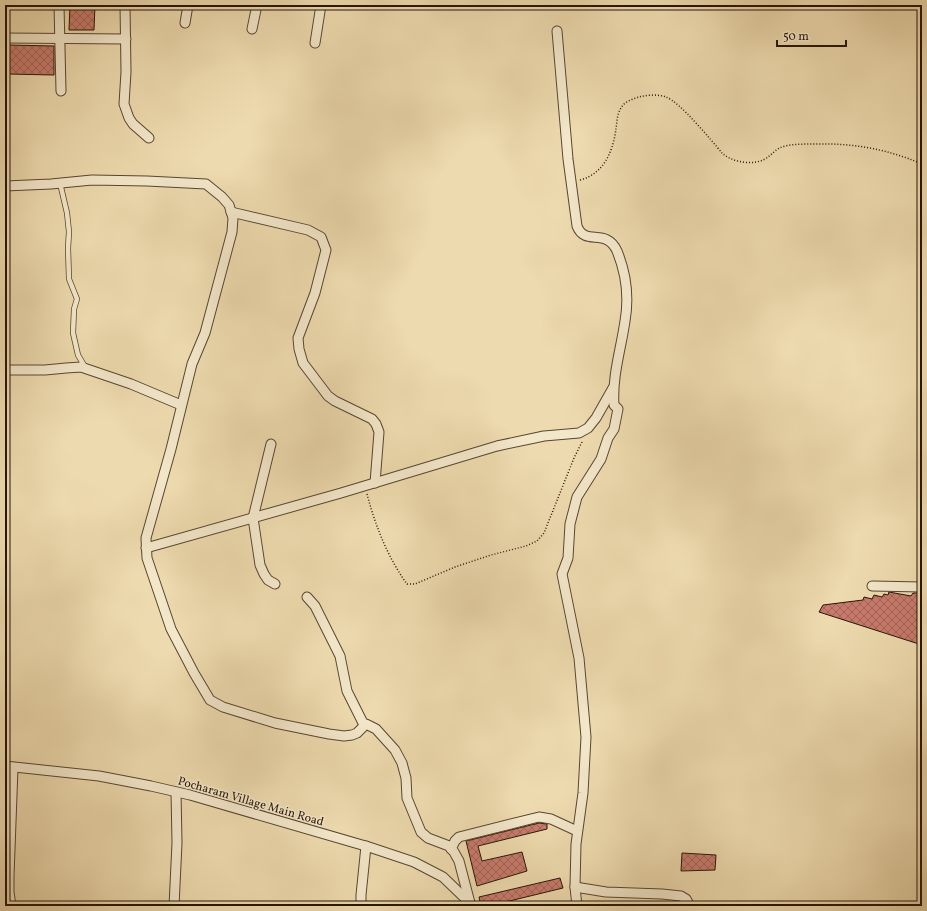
<svg xmlns="http://www.w3.org/2000/svg" width="927" height="911" viewBox="0 0 927 911" font-family="Vollkorn,serif">
<style>
.building{fill:url(#building-cross-hatch);stroke:#261506}
.lines{fill:none;stroke-linecap:round;stroke-linejoin:round}
.service-casing{stroke:#584630;stroke-width:6}
.minor-casing{stroke:#584630;stroke-width:11}
.path{stroke:#261506;stroke-width:1.5;stroke-dasharray:1 2;stroke-linecap:butt}
.service{stroke:#f3e7ca;stroke-width:4.5}
.minor{stroke:#f3e7ca;stroke-width:9}
.labels{text-anchor:middle;stroke-width:3;stroke-linejoin:round;paint-order:stroke}
.street-label{font-size:12px;fill:#261506;stroke:#f3e7ca}
</style>
<defs>
<pattern id="building-cross-hatch" width="8" height="8" patternUnits="userSpaceOnUse"><rect width="8" height="8" fill="#c87b6d"/><path d="M0 0l8 8M0 8l8-8" fill="none" stroke="#a26458"/></pattern>
</defs>
<rect width="100%" height="100%" fill="#eddaae"/>
<filter id="stains"><feTurbulence type="fractalNoise" baseFrequency=".005" numOctaves="4"/><feColorMatrix values="0 0 0 0 .2 0 0 0 0 .09 0 0 0 0 .02 0 0 0 .5 -.17"/></filter>
<radialGradient id="worn" r=".72"><stop offset=".6" stop-color="#630" stop-opacity="0"/><stop offset="1" stop-color="#630" stop-opacity=".3"/></radialGradient>
<g class="building">
<path d="M70,5H95L94,30H69Z"/>
<path d="M7,45L54,46V75L7,74Z"/>
<path d="M889,592L911,596L913,593H922V645L819,612L823,605L863,600L864,597L872,599L874,595L882,597L884,594L888,595Z"/>
<path d="M539,823L547,824V829L478,846L482,861L522,852L527,871L477,886L466,841Z"/>
<path d="M682,853L716,855L715,870L681,871Z"/>
<path d="M560,878L563,888L489,906H481L479,897Z"/>
</g>
<g class="lines">
<g class="service-casing">
<path id="service" d="M60,183L67,213L69,232L68,248L69,279L77,299L74,309L73,333L78,355L85,367"/>
</g>
<g class="minor-casing">
<g id="minor">
<path d="M59,5L61,91"/>
<path d="M125,5L126,72L124,104L129,118L133,124L149,138"/>
<path d="M185,23L188,5"/>
<path d="M252,29L257,5"/>
<path d="M557,31L568,159L577,226C585,247 606,227 617,251C626,273 629,298 625,321C621,349 612,376 614,405L618,409L614,429L608,438L601,459L577,497L570,524L568,558L562,574L579,658L586,737L583,793L576,844L575,887L577,906"/>
<path d="M5,38L126,39"/>
<path d="M315,43L321,5"/>
<path d="M5,186L51,184L92,180L147,181L206,184L222,197L229,205L233,218L232,232L205,333L192,364L171,449L146,538L147,558L171,629L194,673L210,700L223,707L275,723L329,734L344,736L352,735L357,733L366,724L376,729L395,750L402,763L406,778L407,798L421,832L428,838L449,846L454,852L459,861L470,903"/>
<path d="M231,212L308,230L321,237L326,250L315,293L298,338L299,349L303,363L328,396L335,401L372,419L376,424L379,432L375,483"/>
<path d="M5,370H45L66,368L81,367L131,384L181,405"/>
<path d="M271,444L253,518L260,565L264,574L268,580L275,584"/>
<path d="M146,548L341,493L497,446L544,436L579,433L588,428L596,418L613,388"/>
<path d="M872,586L922,587"/>
<path d="M307,597L315,606L340,656L347,691L364,725"/>
<path d="M5,766L99,776L151,786L190,795L369,847L414,862L443,877L470,903"/>
<path d="M451,849L455,841L459,837L539,817L551,819L577,831"/>
<path d="M575,887L606,892L662,894L681,896L686,899L690,906"/>
<path d="M11,906L9,892V876L13,768"/>
<path d="M174,906L177,843L176,792"/>
<path d="M361,906V895L366,846"/>
</g>
</g>
<g class="path">
<path d="M580,180C604,174 613,151 616,129C617,122 617,114 621,108C624,102 632,99 639,97C647,95 658,94 666,97C680,102 711,140 722,153C732,162 752,166 765,159C772,155 776,148 785,146C795,144 805,144 815,144C853,143 887,149 922,164"/>
<path d="M367,494C375,525 388,558 407,584H415L455,567L491,555L526,546L537,541L544,533L574,458L582,442"/>
</g>
<use href="#service" class="service"/>
<use href="#minor" class="minor"/>
</g>
<g class="labels">
<g class="street-label">
<text transform="translate(251 801) rotate(16)" y="4">Pocharam Village Main Road</text>
</g>
</g>
<rect width="927" height="911" fill="none" stroke="#eddaae" stroke-width="20"/>
<rect x="6" y="6" width="915" height="899" fill="none" stroke="#261506" stroke-width="2"/>
<rect x="10" y="10" width="907" height="891" fill="none" stroke="#261506"/>
<path d="M777 40v6h69v-6" fill="none" stroke="#261506" stroke-width="2"/>
<text x="783" y="40" font-size="12" fill="#261506" stroke="#f3e7ca" stroke-width="3" paint-order="stroke">50 m</text>
<rect width="100%" height="100%" filter="url(#stains)"/>
<rect width="100%" height="100%" fill="url(#worn)"/>
</svg>
